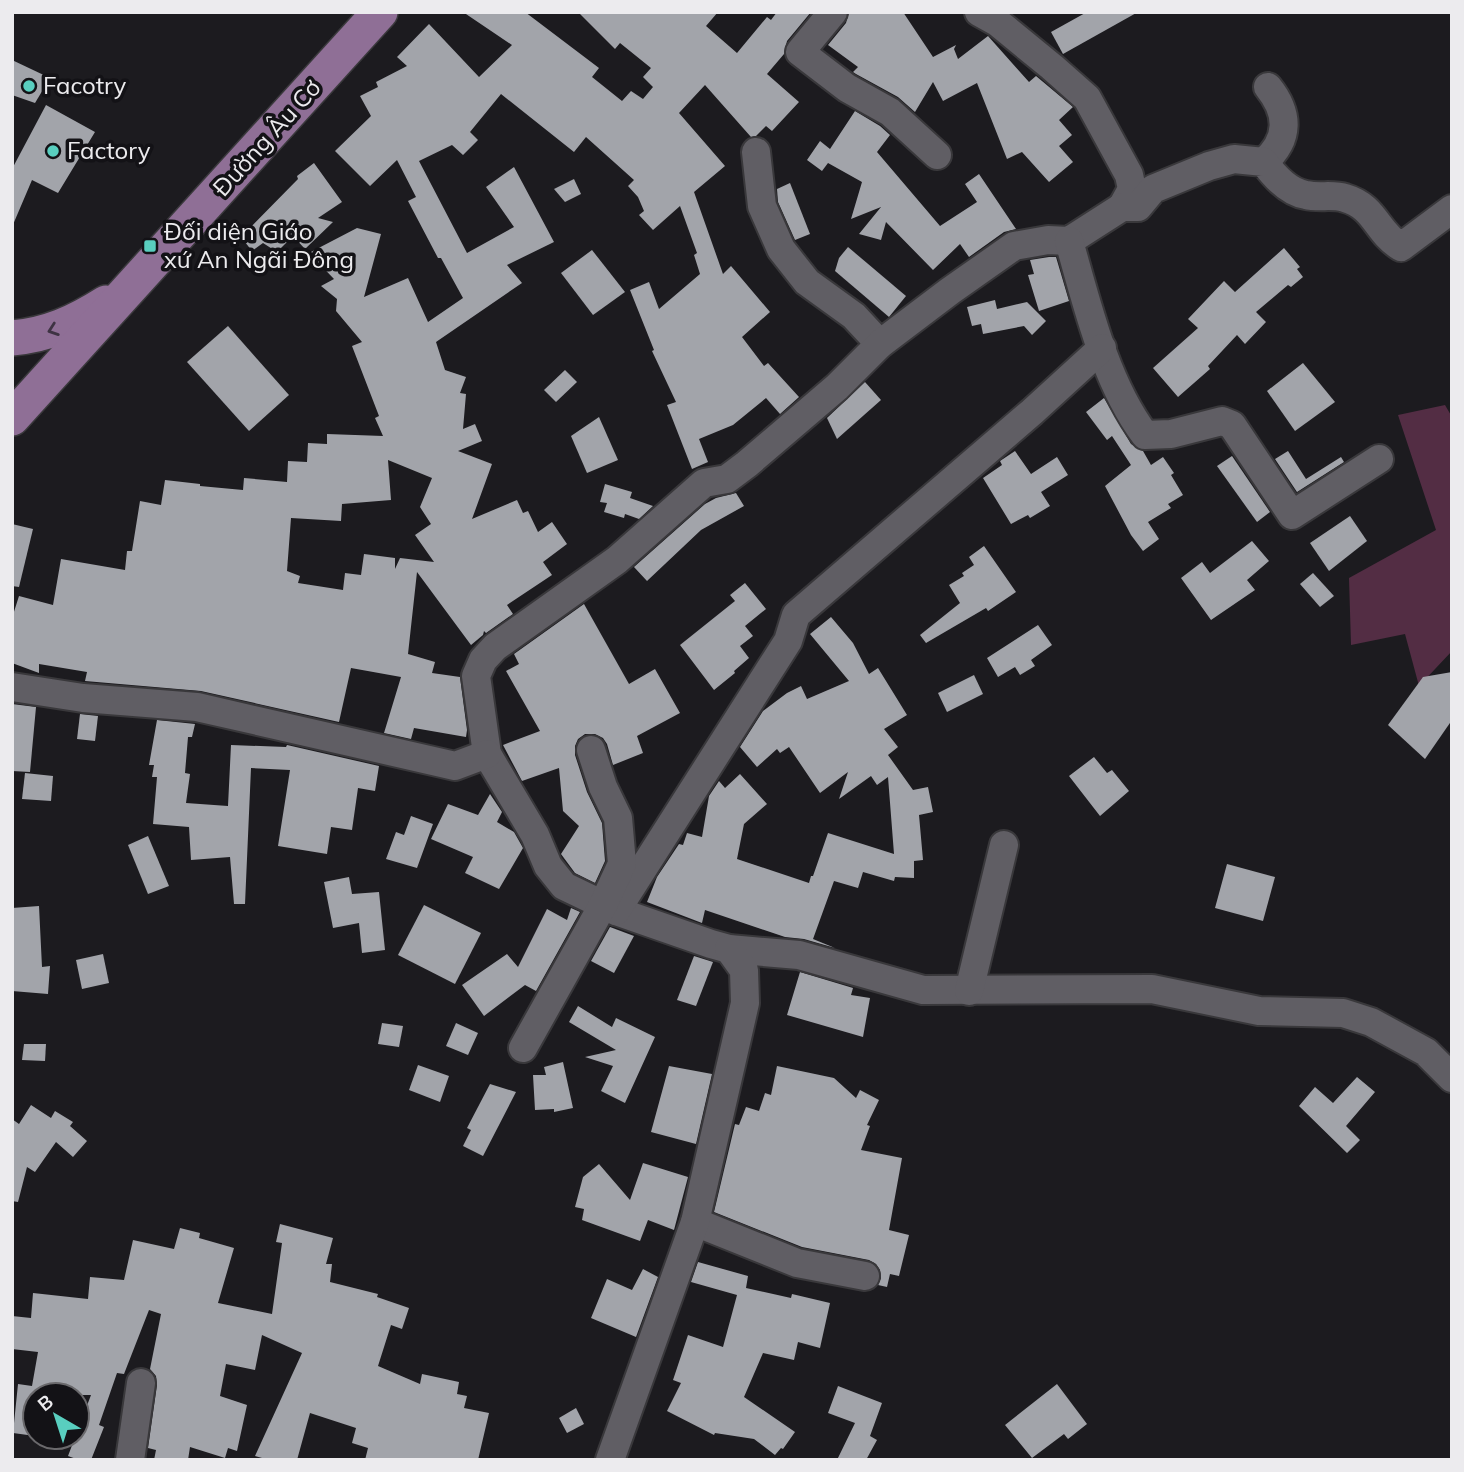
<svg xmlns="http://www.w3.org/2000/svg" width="1464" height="1472" viewBox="0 0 1464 1472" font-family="Mulish,sans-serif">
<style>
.green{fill:#532d44}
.building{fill:#a2a4aa;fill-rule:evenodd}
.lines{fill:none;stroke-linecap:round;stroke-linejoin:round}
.minor-casing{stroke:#39383b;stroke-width:32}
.major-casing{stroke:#39383b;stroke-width:38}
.minor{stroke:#605e64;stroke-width:28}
.major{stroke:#8f6f96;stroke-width:35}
.oneway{stroke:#3e3343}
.poi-dot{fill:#59cebf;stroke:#131216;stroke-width:2.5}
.labels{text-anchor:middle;stroke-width:7;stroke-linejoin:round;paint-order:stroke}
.poi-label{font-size:24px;fill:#ecebee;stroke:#131216;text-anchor:start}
.street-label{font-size:24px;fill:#ecebee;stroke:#131216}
</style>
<rect width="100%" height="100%" fill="#1c1b1f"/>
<path class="green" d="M1445,405L1452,417V651L1419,686L1405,634L1351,645L1349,578L1436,530L1398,415Z"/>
<g class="building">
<path d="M463,12H525L599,68L592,77L622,101L631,91L643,99L653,87L643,77L651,68L620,43L615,49L578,12H718L706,26L737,53L767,17L771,20L777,12H811L787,41L784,54L767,74L799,102L772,131L766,126L756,136L751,137L705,85L679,113L725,166L694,192L723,274L731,266L770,312L742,337L764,366L768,363L799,397L780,414L766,398L733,425L699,439L708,462L692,469L667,405L676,402L652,351L654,350L630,290L649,282L659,309L700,274L694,255L697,253L680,206L653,230L639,215L644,211L638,197L628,186L634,180L586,137L574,152L501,94L470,132L478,140L463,155L452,145L419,161L467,253L514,227L486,187L514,167L554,242L507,265L522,283L436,342L445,370L466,377L460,393L466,394L463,429L475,424L482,441L458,451L492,464L472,519L517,500L523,513L528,511L538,532L552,522L567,544L543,562L552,575L507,605L513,614L486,633L484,631L483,635L471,645L417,572L408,654L435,662L432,673L460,677L467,730L466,737L414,728L411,739L384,733L401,677L351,668L339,722L201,691L85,681L87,672L39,664V673L12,663V618L19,596L53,605L61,559L125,570L127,551H132L140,501L161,505L165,480L200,484V486L243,490L244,478L287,482L288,461L307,462L308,443L327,444V434L383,436L375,418L379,416L352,346L362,342L336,311L337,299L321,286L334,279L309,253L357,228L381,234L364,297L408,278L428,322L463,298L441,258H438L408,201L416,197L397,160L370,186L335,151L371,116L360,96L378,87L376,82L407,66L397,57L429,24L479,77L512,45ZM388,460L432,478L420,507L431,524L415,535L434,562L400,558L395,569V558L364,554L361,575L345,573L343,590L298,583L300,576L287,571L291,518L341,521L342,504L391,500Z"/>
<path d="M849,12H903L933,57L956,45L954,49L958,59L988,36L1029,82L1036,76L1073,107L1059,120L1072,135L1059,146L1073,162L1049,182L1022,152L1007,159L977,83L943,101L933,82L915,112L898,97L856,74L853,72L858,67L828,45L846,23Z"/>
<path d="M1087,12H1138L1063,54L1051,32Z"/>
<path d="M12,60L50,78L35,103L12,95Z"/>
<path d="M46,105L95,132L58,193L32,180L12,227V169Z"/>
<path d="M855,111L880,126L890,135L877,152L940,226L977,202L965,184L979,174L1016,229L1004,232L969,257L960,244L933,270L886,222L881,240L859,234L881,207L851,219L862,182L828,163L822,171L807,160L820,141L830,149Z"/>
<path d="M314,163L342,202L318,218L333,222L305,249L293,236L277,252L263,243L252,251L241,237L298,179L297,176Z"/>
<path d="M574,179L581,194L565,202L554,189Z"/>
<path d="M790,183L810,234L795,240L778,202L777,189Z"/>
<path d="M848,247L906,296L889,317L835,271L839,258Z"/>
<path d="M1284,248L1300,267L1297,269L1303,277L1291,287L1288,285L1256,312L1266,322L1245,344L1237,335L1208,366L1210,369L1178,397L1153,368L1198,328L1188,319L1224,281L1235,292Z"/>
<path d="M592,250L625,292L593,315L561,273Z"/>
<path d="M1049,257H1056L1069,301L1039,311L1028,275L1034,274L1030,260Z"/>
<path d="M995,300L997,309L1027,302L1046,321L1032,335L1024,326L983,334L981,324L972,326L967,307Z"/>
<path d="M228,326L289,395L249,431L187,362Z"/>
<path d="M1303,363L1335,402L1295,431L1267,391Z"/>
<path d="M565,370L577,382L556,402L544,390Z"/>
<path d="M865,382L881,400L837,439L827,418Z"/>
<path d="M1104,398L1131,444L1143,451L1151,465L1163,457L1174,473L1171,475L1183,495L1168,504L1171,508L1148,522L1159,539L1143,551L1131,535L1105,486L1131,465L1112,436L1107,440L1086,412Z"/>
<path d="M599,417L618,460L587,473L571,436Z"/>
<path d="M1015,451L1031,474L1057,457L1068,475L1041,492L1050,506L1030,518L1028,515L1011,524L983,478L1002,465L1000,461Z"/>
<path d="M1288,451L1306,479L1341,457L1344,462L1297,492L1275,459Z"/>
<path d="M1232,456L1270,512L1257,522L1217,466Z"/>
<path d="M605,484L632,492L630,498L653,506L639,519L625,514L624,518L604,512L607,503L600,502Z"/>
<path d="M736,493L744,506L701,530L647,581L634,567L705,504L716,498Z"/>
<path d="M1350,516L1367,541L1329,571L1310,543Z"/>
<path d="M12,524L33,529L19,587L12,586Z"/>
<path d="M1252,541L1269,561L1247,580L1255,590L1211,620L1181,578L1202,562L1210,573Z"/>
<path d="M984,546L1016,592L988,611L986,608L926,643L920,635L960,603L949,585L964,576L962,573L974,565L969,557Z"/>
<path d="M1313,573L1334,596L1320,607L1300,584Z"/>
<path d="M745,583L766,609L745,626L753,636L740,646L749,658L734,671L735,673L714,690L680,645L735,601L730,595Z"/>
<path d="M584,604L629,684L655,669L680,713L637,736L643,753L613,765L607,744L603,738L595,734H585L578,739L575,746V755L587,792L602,823L605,861L595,883L575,873L561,854L579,826L563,811L559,768L522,781L503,745L540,731L506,671L519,664L514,654Z"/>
<path d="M831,617L853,643L869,674L878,668L907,715L884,729L898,747L888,755L913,790L928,787L933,812L919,815L923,860L914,861V878L895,877L894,881L863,872L858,888L834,881L813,939L835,948L804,939L785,937L705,910L702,923L647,902L657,877L679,844L683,845L687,833L702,837L709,796L719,781L725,788L740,774L767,804L744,824L737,859L809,883L811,876H813L828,833L894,854L888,777L877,785L871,776L839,799L848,772L820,793L789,747L780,753L777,749L757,767L740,747L763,711L787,693L801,686L807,699L849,681L810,634Z"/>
<path d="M1038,625L1052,645L1031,660L1035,666L1020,675L1015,667L998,677L987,658Z"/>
<path d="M1452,672V720L1425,759L1388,725L1423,677Z"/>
<path d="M974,675L983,694L947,712L938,693Z"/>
<path d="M12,704L36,707L30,772L12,771Z"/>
<path d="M80,714L98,716L95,741L77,739Z"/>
<path d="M157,720L195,724L192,737H188L185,773L190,774L186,803L228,806L231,745L286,747L287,745L379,766L375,791L358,788L352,830L331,827L327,854L278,846L290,770L251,768L245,904H234L230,857L191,860L189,827L153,824L157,777H152L154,765H149Z"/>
<path d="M1094,757L1107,773L1112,770L1129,791L1100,816L1069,776Z"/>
<path d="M25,773L53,776L51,801L22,799Z"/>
<path d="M490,794L502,812L497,822L514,832L523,848L499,889L465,873L473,857L431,839L448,804L478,815Z"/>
<path d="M411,816L433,824L417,868L386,859L396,832L404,835Z"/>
<path d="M148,836L169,886L148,894L128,845Z"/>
<path d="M1227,864L1275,877L1263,921L1215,908Z"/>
<path d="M349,877L352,894L379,892L385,950L362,953L359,923L333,928L324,882Z"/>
<path d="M424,905L481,933L455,984L398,955Z"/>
<path d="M39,906L42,967L50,966L48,994L12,991V908Z"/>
<path d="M571,908L580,912L536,991L525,985L484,1016L462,985L507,954L518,967L547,909L567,920Z"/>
<path d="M610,927L634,936L614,973L591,961Z"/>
<path d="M103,954L109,983L82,989L76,960Z"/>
<path d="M694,956L713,962L696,1006L677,1000Z"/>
<path d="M800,972L853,988L851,995L870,998L863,1037L787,1015Z"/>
<path d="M578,1006L612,1027L616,1018L655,1037L625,1103L601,1091L613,1066L585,1057L616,1050L569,1022Z"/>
<path d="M382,1023L403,1026L399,1047L378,1044Z"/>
<path d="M456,1023L478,1033L468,1055L446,1046Z"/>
<path d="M24,1044H46L45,1061L22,1060Z"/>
<path d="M563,1062L573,1108L554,1112V1109L535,1110L533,1075H546L544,1067Z"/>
<path d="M418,1065L449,1076L440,1102L409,1090Z"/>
<path d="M669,1066L712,1074L696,1144L651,1132Z"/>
<path d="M777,1066L834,1078L856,1098L860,1090L879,1100L867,1125L870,1126L861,1150L902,1158L889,1230L909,1235L899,1276L890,1274L887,1287L878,1285L881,1278L880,1270L876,1264L869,1260L802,1247L714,1212L735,1124L739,1125L746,1107L759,1111L765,1093L771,1095Z"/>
<path d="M1357,1077L1375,1092L1346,1126L1360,1140L1347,1153L1299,1106L1315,1087L1333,1103Z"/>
<path d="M490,1084L516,1092L483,1156L463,1146L471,1130L467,1128Z"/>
<path d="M31,1105L51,1118L55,1111L73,1122L70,1126L87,1141L73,1157L56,1142L35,1172L27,1167L18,1202L12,1201V1119L19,1124Z"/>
<path d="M643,1163L688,1177L674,1230L648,1220L640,1241L582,1220L584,1209L575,1207L583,1177L599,1164L630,1200Z"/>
<path d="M280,1224L333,1238L326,1264H332L330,1282L378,1294L377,1297L409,1308L402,1329L391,1325L378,1366L420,1384L422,1374L459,1382L457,1394L467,1396L464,1408L489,1413L478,1460H365L368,1448L352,1443L356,1428L310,1413L297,1460H269L255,1456L302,1353L262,1335L255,1370L226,1364L220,1396L247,1405L237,1451L228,1448L225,1458L190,1447L188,1460H154L156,1450L148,1448L157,1385L156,1376L150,1369L161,1314L149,1310L124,1374L117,1373L99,1425L104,1427L91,1460H79L68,1456L91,1395H35V1436L13,1433L18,1384L32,1386L38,1352L12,1349V1316L31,1318L33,1293L88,1299L90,1277L124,1280L133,1240L174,1249L180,1228L200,1233L199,1238L234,1248L218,1303L272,1314L282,1243L276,1242Z"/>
<path d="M698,1262L748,1276L746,1288L791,1298L792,1294L830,1303L820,1348L798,1342L794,1360L763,1353L744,1397L795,1432L783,1449L781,1448L775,1455L754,1439L715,1433L714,1435L667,1411L681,1383L673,1380L688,1335L723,1347L737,1295L691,1282Z"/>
<path d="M643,1269L658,1277L636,1337L591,1318L607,1279L632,1290Z"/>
<path d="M1057,1384L1087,1424L1068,1439L1064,1434L1032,1458L1005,1425Z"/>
<path d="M838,1386L882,1403L870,1436L877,1440L866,1460H837L855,1423L828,1413Z"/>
<path d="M576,1408L584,1424L567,1433L559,1418Z"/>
</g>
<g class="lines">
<g class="minor-casing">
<g id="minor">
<path d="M833,12L800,52L847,88L890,112L937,155"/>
<path d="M979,12L997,22L1052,67L1087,98L1129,175L1132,189L1122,207"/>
<path d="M756,152L762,206L781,249L807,282L854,316L880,344"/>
<path d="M1264,162C1290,139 1289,113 1268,87"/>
<path d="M1452,209L1401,247C1376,232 1376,207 1345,198C1333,194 1319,198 1306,195C1288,192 1274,176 1264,162L1234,159L1209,166L1153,189L1138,207H1122L1069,241L1048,240L1014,246L950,291L880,344L837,387L747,464L727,479L704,483L617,560L495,647L483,660L476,676L487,754L535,835L548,866L564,886L616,911L711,944L729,949L799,955L923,990L1152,989L1259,1011L1343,1013L1371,1022L1426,1052L1452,1078"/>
<path d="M1069,241C1087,304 1105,382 1145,435L1171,434L1222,421L1232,425L1292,515L1379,459"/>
<path d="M12,687L83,698L197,707L455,766L487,754"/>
<path d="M616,911L788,641L796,615L1032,412L1102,348"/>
<path d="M969,991L1004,845"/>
<path d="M523,1048L603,905L622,864L618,818L603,787L591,750"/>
<path d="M695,1222L797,1263L865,1276"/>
<path d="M130,1460L141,1383"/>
<path d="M610,1460L695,1222L745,1003L744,970L729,949"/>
</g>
</g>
<g class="major-casing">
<g id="major">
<path d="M12,338C48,335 76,322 106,303"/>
<path d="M12,418L380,12"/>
</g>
</g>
<use href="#minor" class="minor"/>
<use href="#major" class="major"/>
</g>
<defs><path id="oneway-chevron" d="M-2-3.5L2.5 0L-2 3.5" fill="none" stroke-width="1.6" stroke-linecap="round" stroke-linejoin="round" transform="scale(1.75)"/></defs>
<use class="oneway" href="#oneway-chevron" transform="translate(53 330) rotate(161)"/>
<g class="poi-dot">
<circle cx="29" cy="86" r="7"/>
<circle cx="53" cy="151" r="7"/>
<rect x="143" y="239" width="14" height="14" rx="3.5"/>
</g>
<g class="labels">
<g class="poi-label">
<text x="43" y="94">Facotry</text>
<text x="67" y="159">Factory</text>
<text x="164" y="240">Đối diện Giáo<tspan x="164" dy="28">xứ An Ngãi Đông</tspan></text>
</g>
<g class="street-label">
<text transform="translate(267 138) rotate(-48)" y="8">Đường Âu Cơ</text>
</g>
</g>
<rect width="1464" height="1472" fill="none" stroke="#ecebee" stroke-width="28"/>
<g transform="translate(56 1416) rotate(321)"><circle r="33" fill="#131216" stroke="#6a696c" stroke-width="2"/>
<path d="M0-5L12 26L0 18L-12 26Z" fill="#59cebf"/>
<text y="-10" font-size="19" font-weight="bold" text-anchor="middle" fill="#ecebee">B</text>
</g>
</svg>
